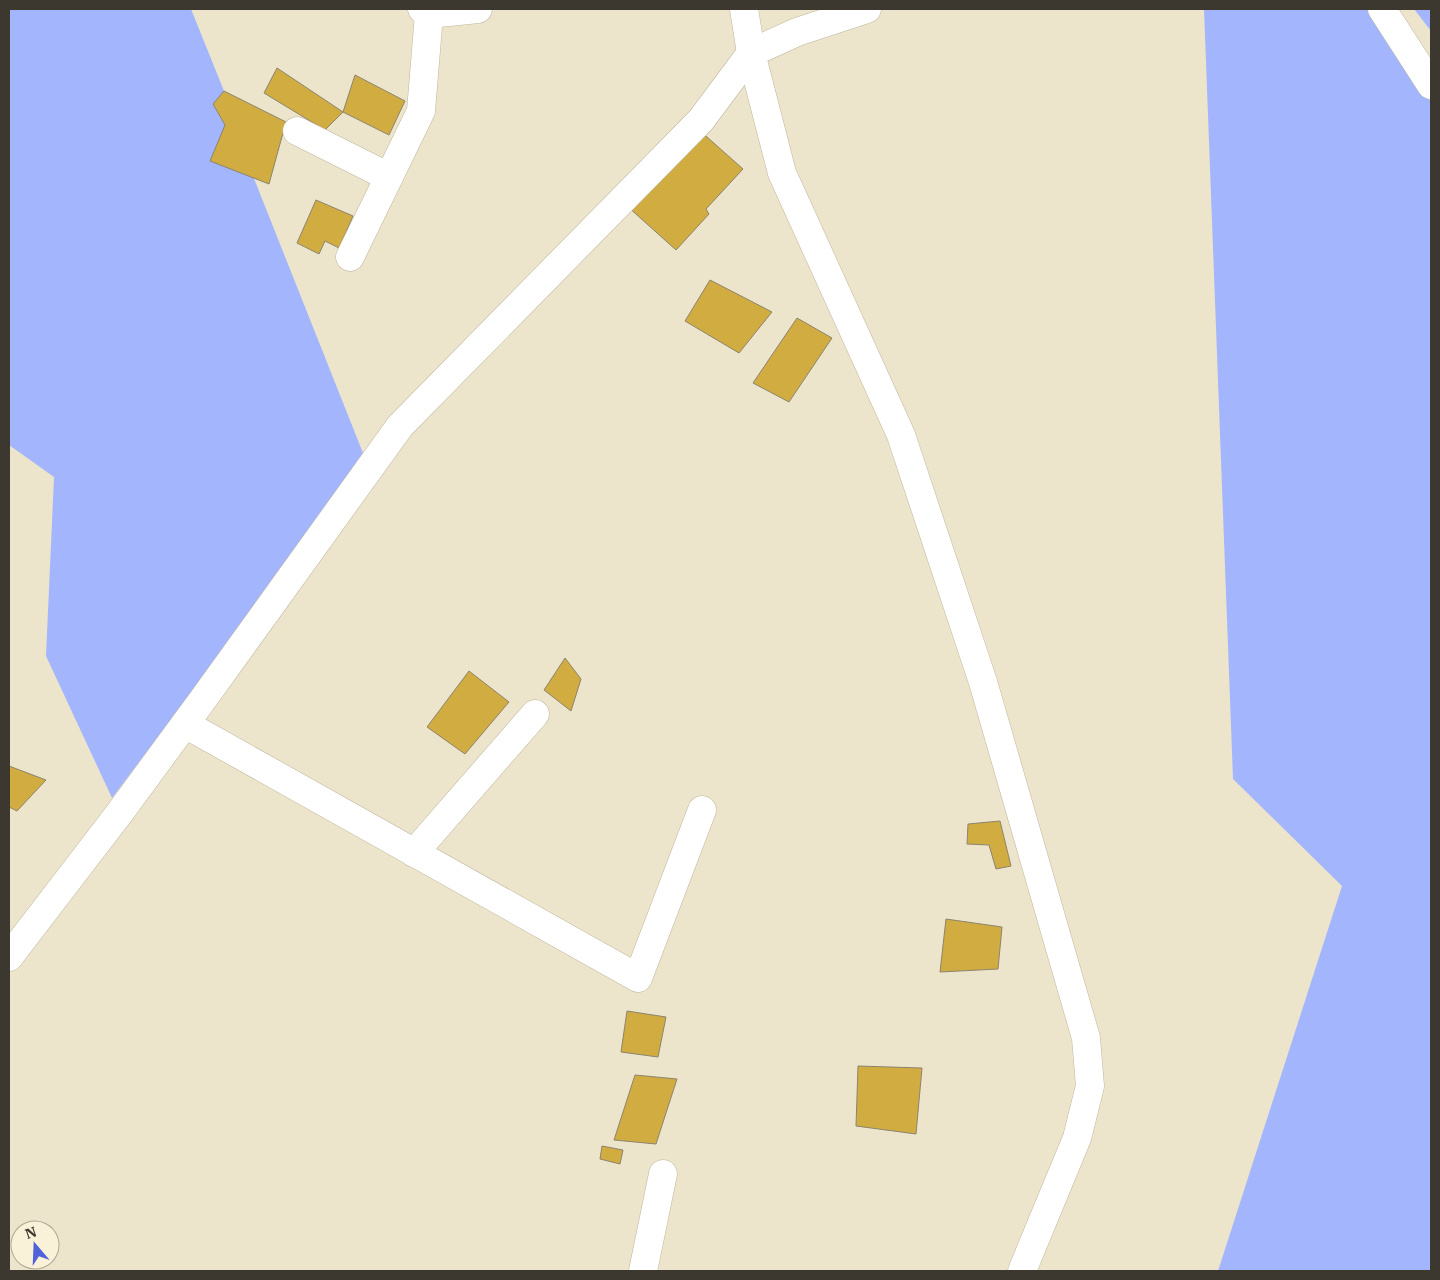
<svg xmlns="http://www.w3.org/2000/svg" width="1440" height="1280" viewBox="0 0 1440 1280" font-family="'IBM Plex Serif',serif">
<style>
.green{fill:#a3b6fd}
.building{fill:#d0ac41;stroke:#8c846e}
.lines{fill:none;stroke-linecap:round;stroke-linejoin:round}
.street-casing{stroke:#beb69f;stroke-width:29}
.secondary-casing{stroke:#beb69f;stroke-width:29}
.street{stroke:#fff;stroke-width:28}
.secondary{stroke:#fff;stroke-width:28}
</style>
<rect width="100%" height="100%" fill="#ede4cc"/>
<g class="green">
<path d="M9,9H191L224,91L249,166L363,453L224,649L112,798L46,656L54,477L9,445Z"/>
<path d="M1204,9H1368L1431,102V1271H1218L1342,886L1233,779Z"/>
<path d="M1414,9H1431V31Z"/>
</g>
<g class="building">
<path d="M277,68L343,112L325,130L264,93Z"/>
<path d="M355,75L405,101L389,135L343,112Z"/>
<path d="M224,91L286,122L269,184L210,161L225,125L213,104Z"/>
<path d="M698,129L743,169L706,209L709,214L676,250L627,206Z"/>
<path d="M316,200L353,216L339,248L325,241L319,254L297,243Z"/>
<path d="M710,280L772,312L739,353L685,321Z"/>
<path d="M797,318L832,338L789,402L753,383Z"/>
<path d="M565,658L581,679L571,711L544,690Z"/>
<path d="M469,671L509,702L465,754L427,727Z"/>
<path d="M9,766L46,780L17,811L9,807Z"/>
<path d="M1000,821L1011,866L996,869L989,845L967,844L968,824Z"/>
<path d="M946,919L1002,927L998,969L940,972Z"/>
<path d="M627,1011L666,1017L658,1057L621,1052Z"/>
<path d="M858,1066L922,1068L916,1134L856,1126Z"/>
<path d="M635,1075L677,1079L656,1144L614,1140Z"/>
<path d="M602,1146L623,1150L620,1164L600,1159Z"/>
</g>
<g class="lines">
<g class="street-casing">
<g id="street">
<path d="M422,9L429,14L478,9"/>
<path d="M297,131L389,177"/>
<path d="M350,257L421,111L429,14"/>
<path d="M185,724L638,978L702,810"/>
<path d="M414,853L535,714"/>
<path d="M9,957L121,811L204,698L400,426L701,120L751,53"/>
<path d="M643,1271L663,1174"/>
</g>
</g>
<g class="secondary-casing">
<g id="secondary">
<path d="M744,9L751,53L782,173L901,435L983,682L1086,1038L1090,1086L1077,1138L1022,1271"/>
<path d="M1382,9L1431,85"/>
<path d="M751,53L797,32L867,9"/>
</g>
</g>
<use href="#street" class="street"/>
<use href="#secondary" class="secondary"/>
</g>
<rect width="1440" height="1280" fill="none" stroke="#3c382f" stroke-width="20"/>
<g transform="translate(35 1245) rotate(341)"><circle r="24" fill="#faf1d9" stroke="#aea795"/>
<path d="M0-4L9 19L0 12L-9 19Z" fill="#5163d9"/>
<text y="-8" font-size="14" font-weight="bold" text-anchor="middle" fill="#3c382f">N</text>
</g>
</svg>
